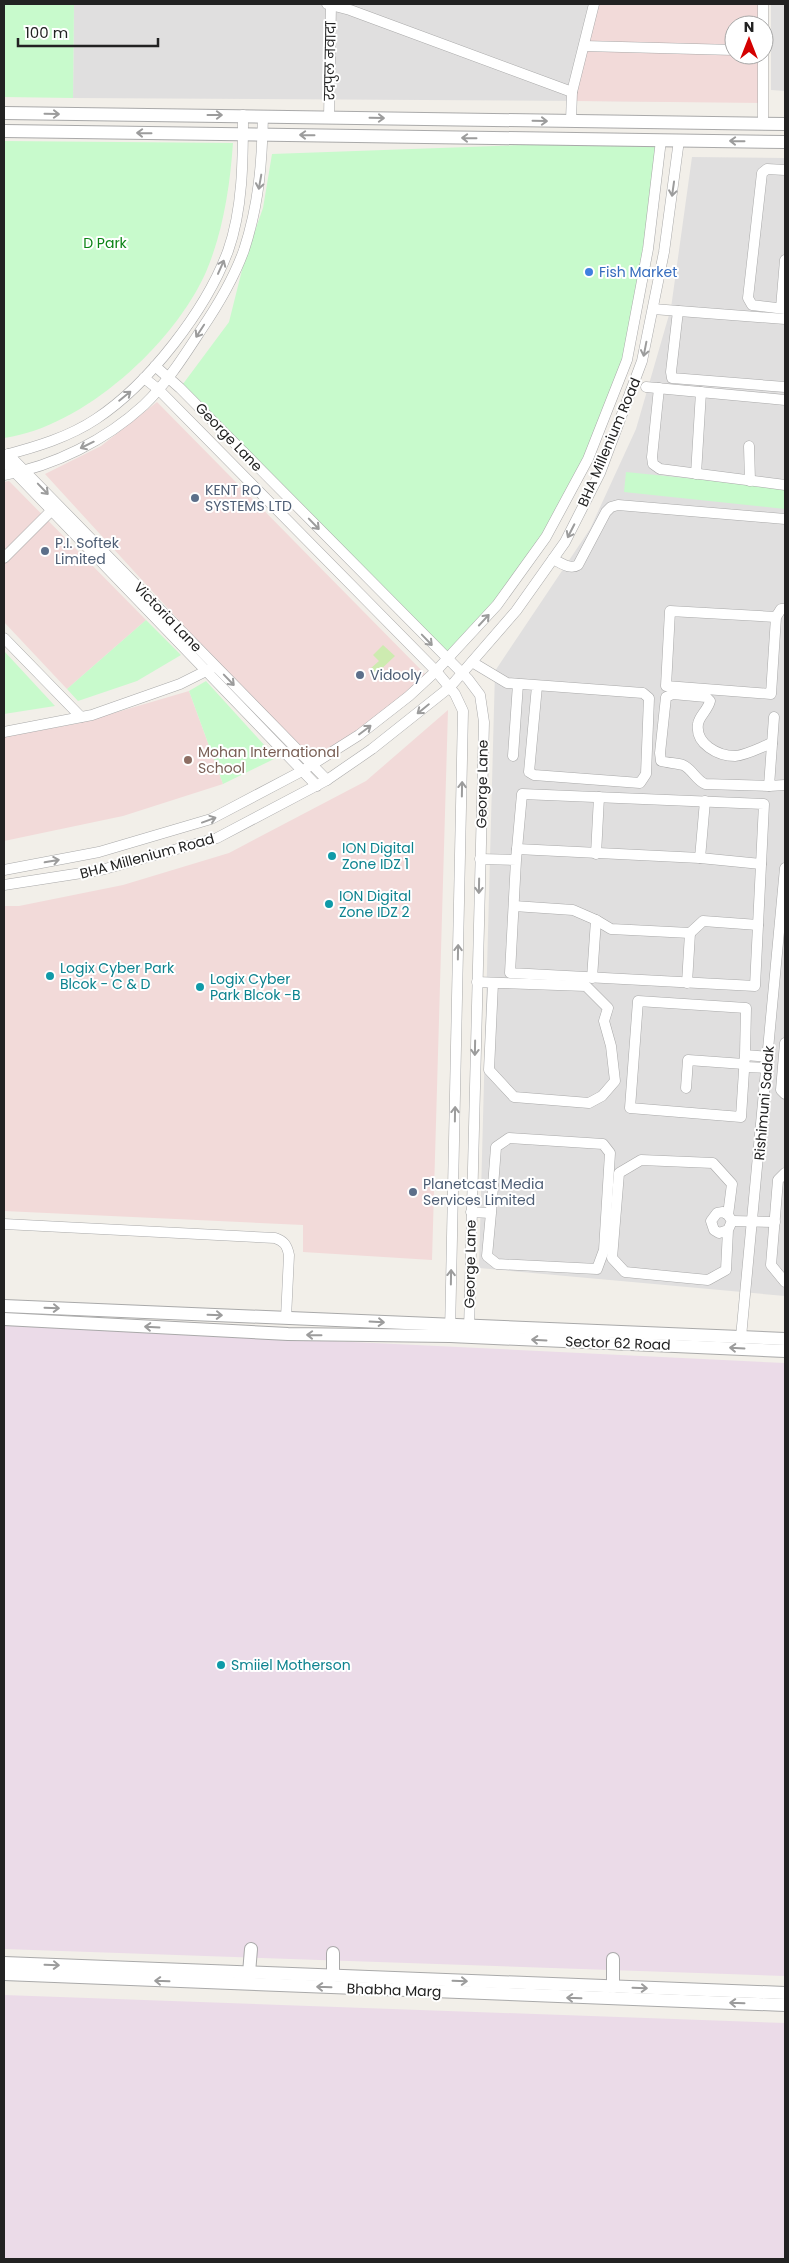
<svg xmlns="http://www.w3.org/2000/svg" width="789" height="2263" viewBox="0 0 789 2263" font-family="Poppins,'Noto Sans Devanagari',sans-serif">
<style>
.residential{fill:#e0dfdf}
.commercial{fill:#f2dad9}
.industrial{fill:#ebdbe8}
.grass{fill:#cdebb0}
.park{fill:#c8facc}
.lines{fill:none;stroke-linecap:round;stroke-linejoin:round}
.minor-casing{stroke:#a9a9a9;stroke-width:11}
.tertiary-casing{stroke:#a9a9a9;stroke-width:14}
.minor{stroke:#fff;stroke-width:10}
.tertiary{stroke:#fff;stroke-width:12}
.oneway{stroke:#9c9c9c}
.shop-dot{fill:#3f7fe0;stroke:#fff;stroke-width:2}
.service-dot{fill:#5c6f8a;stroke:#fff;stroke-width:2}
.education-dot{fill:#8d6e63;stroke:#fff;stroke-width:2}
.culture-dot{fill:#0f9aa8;stroke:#fff;stroke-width:2}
.labels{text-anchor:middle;stroke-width:4;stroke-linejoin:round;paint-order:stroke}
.street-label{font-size:14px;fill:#222;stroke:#fff}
.park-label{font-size:14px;fill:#0c8416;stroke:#fff}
.shop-label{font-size:14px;fill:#366cbe;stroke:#fff;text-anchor:start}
.service-label{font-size:14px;fill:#4e5e75;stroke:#fff;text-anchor:start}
.education-label{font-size:14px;fill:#785e54;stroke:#fff;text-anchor:start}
.culture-label{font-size:14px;fill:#0d838f;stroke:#fff;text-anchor:start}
</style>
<rect width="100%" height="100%" fill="#f2efe9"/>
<g class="residential">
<path d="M74,4H747L734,25V55L748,102L73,98Z"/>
<path d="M771,4H785V91L771,90Z"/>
<path d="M692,157L785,158V1296L479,1268L495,671L590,529L636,429L671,308Z"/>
</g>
<g class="commercial">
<path d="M594,4H763V25H734V55H763V103L575,101Z"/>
<path d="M157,402L429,678L318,762L305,758L45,474L101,446Z"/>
<path d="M9,481L146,620L67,689L4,622V482Z"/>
<path d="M189,691L223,784L123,816L4,841V737L80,723Z"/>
<path d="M448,710L432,1260L303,1252V1225L4,1211V906H19L123,885L229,853L366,781Z"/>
</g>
<g class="industrial">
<path d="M4,1325L785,1363V1976L4,1949Z"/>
<path d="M4,1995L785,2023V2259H4Z"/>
</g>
<path class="grass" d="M383,645L395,656L376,674L370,669L379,661L373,655Z"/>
<g class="park">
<path d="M4,4H74L73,98L4,97Z"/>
<path d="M661,140L623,371L553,523L505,595L447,660L180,388L229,322L244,262L263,208L272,154Z"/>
<path d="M4,141L233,143C230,186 223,232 206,272C174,344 83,427 4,438Z"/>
<path d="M626,472L785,488V509L624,492Z"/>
<path d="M146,620L181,655L137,681L78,701L67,689Z"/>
<path d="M4,651L55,706L4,714Z"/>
<path d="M206,681L276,758L223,784L189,691Z"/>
</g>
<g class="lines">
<g class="minor-casing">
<g id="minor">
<path d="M327,4L350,10L572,92L571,121"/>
<path d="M763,25V4"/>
<path d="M584,46L734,50"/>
<path d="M572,92L594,4"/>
<path d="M329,118L331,4"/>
<path d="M763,124V55"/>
<path d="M785,170L767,169L762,173L748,298L752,305L785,309"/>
<path d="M781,308L785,260"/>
<path d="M653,309L785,319"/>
<path d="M678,311L671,372L672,378L785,387"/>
<path d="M155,366L180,388L468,679L480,695L484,722L469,1331"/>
<path d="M144,378L158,389L436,671L455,694L463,711L450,1333"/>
<path d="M646,387L785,400"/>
<path d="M659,388L652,457L653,464L660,469L785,485"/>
<path d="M749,446L750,481"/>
<path d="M8,454L327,780"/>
<path d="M5,455C36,447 69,437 96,419C149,384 206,310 228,251C243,209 243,159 243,115"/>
<path d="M4,461L317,786"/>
<path d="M696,474L701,392"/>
<path d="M4,475C54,466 106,440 144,405C167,383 184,356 201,330C218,305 234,278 244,250C259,204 262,163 263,116"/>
<path d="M4,558L51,511"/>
<path d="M553,559C561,563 570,570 578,565L606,512L611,507L618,505L785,519"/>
<path d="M776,617L771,694L666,686L670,611L776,617L781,609H785"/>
<path d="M4,638L81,717"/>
<path d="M472,662L507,683L643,693L649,698L646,774L640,783L534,775L529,772L537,686"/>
<path d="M774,717L769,786L785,785"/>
<path d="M4,732L92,715L180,684L212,668"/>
<path d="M513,756L518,684"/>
<path d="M769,786L705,784C696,780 692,769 683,765C676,763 668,763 661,761L660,753L666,697L673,694L706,697L710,701C708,710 699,716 698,724C695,744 718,756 735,756C747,755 761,747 772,743"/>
<path d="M517,849L700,858L761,864"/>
<path d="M596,854L599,797"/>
<path d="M700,858L705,801"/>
<path d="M480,859L516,860L522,794L764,804L755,986L510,973L516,860"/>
<path d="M4,870L99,852L211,819L302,771L359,735L409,696L436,671L497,605L546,537L588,459L627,360L648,249L661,140"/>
<path d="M4,885L101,870L217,838L327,780L372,749L450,687L516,611L565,542L600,473L642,361L664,252L679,140"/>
<path d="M514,906L573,910L596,920L611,929L690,933L703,921L758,925"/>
<path d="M592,978L596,920"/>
<path d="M477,982L586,986L608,1008L604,1021L611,1046L615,1081L602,1096L589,1103L514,1097L489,1070L493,983"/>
<path d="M687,983L690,933"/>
<path d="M785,1043L781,1090L785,1094"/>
<path d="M745,1055L746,1008L638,1001L630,1108L741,1117L745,1055L769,1057"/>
<path d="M744,1067L767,1068"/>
<path d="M686,1088L688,1060L744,1064"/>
<path d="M785,1173L778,1180L771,1265L785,1282"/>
<path d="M471,1212L491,1213L496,1147L509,1138L603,1144L610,1153L604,1250L597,1269L497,1264L487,1256L491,1213"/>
<path d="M732,1221L775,1222"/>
<path d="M4,1224L275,1238C284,1241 287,1245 289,1255L286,1318"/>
<path d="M728,1230L719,1233L714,1230L711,1221L717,1213L723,1212L728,1215L732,1221L728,1230L726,1270L708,1280L625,1272L612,1258L619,1173L641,1160L713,1163L732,1184L728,1215"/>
<path d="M741,1337L785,868"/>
</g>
</g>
<g class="tertiary-casing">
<g id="tertiary">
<path d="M4,113L785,124"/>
<path d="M4,131L785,142"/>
<path d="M4,1306L785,1339"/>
<path d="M4,1319L288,1334L450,1336L785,1351"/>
<path d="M4,1963L785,1993"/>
<path d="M249,1973L251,1949"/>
<path d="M4,1974L785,2005"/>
<path d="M333,1976V1953"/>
<path d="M613,1987V1959"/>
</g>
</g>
<use href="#minor" class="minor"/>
<use href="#tertiary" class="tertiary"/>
</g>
<defs><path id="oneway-shaft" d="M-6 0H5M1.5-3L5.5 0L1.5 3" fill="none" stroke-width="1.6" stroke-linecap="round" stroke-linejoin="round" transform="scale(1.25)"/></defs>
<g class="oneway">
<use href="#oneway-shaft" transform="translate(52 114) rotate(1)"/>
<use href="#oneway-shaft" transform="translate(215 115)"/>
<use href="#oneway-shaft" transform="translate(377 118) rotate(1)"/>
<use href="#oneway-shaft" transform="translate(540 121) rotate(1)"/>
<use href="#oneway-shaft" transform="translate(144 133) rotate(-179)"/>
<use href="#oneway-shaft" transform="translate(307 135) rotate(-179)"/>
<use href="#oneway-shaft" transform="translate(469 138) rotate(-179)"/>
<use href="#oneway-shaft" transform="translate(737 141) rotate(-179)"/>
<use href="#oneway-shaft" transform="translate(260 182) rotate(100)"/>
<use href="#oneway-shaft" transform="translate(673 189) rotate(98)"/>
<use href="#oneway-shaft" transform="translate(221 267) rotate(-66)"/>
<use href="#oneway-shaft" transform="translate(200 331) rotate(123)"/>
<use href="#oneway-shaft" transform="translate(645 349) rotate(101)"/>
<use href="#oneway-shaft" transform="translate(125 396) rotate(-39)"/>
<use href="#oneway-shaft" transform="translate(87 445) rotate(154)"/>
<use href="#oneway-shaft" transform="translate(43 489) rotate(46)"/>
<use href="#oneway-shaft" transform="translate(314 524) rotate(46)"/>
<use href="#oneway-shaft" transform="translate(571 531) rotate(117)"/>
<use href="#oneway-shaft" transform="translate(484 620) rotate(-47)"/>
<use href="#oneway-shaft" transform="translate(427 640) rotate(46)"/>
<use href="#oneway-shaft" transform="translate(229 680) rotate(46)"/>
<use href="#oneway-shaft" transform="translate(423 709) rotate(141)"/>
<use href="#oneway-shaft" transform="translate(365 730) rotate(-37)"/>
<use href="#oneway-shaft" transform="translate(462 789) rotate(-89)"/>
<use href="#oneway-shaft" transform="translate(209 820) rotate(-20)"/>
<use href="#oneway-shaft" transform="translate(52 861) rotate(-10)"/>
<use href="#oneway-shaft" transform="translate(479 886) rotate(91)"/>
<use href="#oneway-shaft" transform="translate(458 952) rotate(-89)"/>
<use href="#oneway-shaft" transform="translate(475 1048) rotate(91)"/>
<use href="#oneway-shaft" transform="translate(455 1114) rotate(-89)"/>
<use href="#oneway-shaft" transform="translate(451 1277) rotate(-89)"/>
<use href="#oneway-shaft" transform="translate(52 1308) rotate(2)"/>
<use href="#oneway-shaft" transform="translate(215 1315) rotate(2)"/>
<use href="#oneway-shaft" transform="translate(377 1322) rotate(3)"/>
<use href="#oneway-shaft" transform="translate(152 1327) rotate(-177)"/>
<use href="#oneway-shaft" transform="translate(314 1335) rotate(-179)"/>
<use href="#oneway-shaft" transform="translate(539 1340) rotate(-177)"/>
<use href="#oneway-shaft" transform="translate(737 1348) rotate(-177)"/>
<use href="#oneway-shaft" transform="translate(52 1965) rotate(2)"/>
<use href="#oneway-shaft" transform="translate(162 1981) rotate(-178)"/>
<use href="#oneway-shaft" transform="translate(460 1981) rotate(2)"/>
<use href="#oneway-shaft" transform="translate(324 1987) rotate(-178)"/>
<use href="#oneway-shaft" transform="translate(640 1988) rotate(2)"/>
<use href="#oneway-shaft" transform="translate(574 1998) rotate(-178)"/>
<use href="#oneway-shaft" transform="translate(737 2003) rotate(-178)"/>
</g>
<circle class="shop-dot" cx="589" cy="272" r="5"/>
<g class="service-dot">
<circle cx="195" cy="498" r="5"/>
<circle cx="45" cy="551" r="5"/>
<circle cx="360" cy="675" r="5"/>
<circle cx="413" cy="1192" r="5"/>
</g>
<circle class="education-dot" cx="188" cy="760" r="5"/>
<g class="culture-dot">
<circle cx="332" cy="856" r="5"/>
<circle cx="329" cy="904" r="5"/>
<circle cx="50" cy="976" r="5"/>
<circle cx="200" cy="987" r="5"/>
<circle cx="221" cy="1665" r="5"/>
</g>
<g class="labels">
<g class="street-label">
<text transform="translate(330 61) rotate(-89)" y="5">रदपुल नवादा</text>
<text transform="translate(229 437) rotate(46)" y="5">George Lane</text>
<text transform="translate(609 442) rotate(-67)" y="5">BHA Millenium Road</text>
<text transform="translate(168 617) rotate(46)" y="5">Victoria Lane</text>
<text transform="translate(482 784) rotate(-89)" y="5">George Lane</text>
<text transform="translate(147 856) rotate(-15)" y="5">BHA Millenium Road</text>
<text transform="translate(764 1103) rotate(-85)" y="5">Rishimuni Sadak</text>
<text transform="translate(470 1264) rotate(-89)" y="5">George Lane</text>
<text transform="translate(618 1343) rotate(2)" y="5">Sector 62 Road</text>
<text transform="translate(394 1990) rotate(2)" y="5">Bhabha Marg</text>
</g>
<g class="park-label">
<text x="105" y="248">D Park</text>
</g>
<g class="shop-label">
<text x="599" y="277">Fish Market</text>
</g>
<g class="service-label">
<text x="205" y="495">KENT RO<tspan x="205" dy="16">SYSTEMS LTD</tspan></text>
<text x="55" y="548">P.I. Softek<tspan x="55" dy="16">Limited</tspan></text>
<text x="370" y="680">Vidooly</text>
<text x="423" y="1189">Planetcast Media<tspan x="423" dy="16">Services Limited</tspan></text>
</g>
<g class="education-label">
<text x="198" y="757">Mohan International<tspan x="198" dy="16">School</tspan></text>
</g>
<g class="culture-label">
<text x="342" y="853">ION Digital<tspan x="342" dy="16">Zone IDZ 1</tspan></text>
<text x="339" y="901">ION Digital<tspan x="339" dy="16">Zone IDZ 2</tspan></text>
<text x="60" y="973">Logix Cyber Park<tspan x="60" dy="16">Blcok - C &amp; D</tspan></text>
<text x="210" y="984">Logix Cyber<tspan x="210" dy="16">Park Blcok -B</tspan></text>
<text x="231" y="1670">Smiiel Motherson</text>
</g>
</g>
<rect width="789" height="2263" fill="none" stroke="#222222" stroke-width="10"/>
<g transform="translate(749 40)"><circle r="24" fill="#ffffff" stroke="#a7a7a7"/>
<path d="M0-4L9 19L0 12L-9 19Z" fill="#d40000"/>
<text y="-8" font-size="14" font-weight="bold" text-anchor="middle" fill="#222222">N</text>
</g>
<path d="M18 38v8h140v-8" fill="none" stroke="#222222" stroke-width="2.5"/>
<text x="25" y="38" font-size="15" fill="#222222" stroke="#ffffff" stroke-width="4" paint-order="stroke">100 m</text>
</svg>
